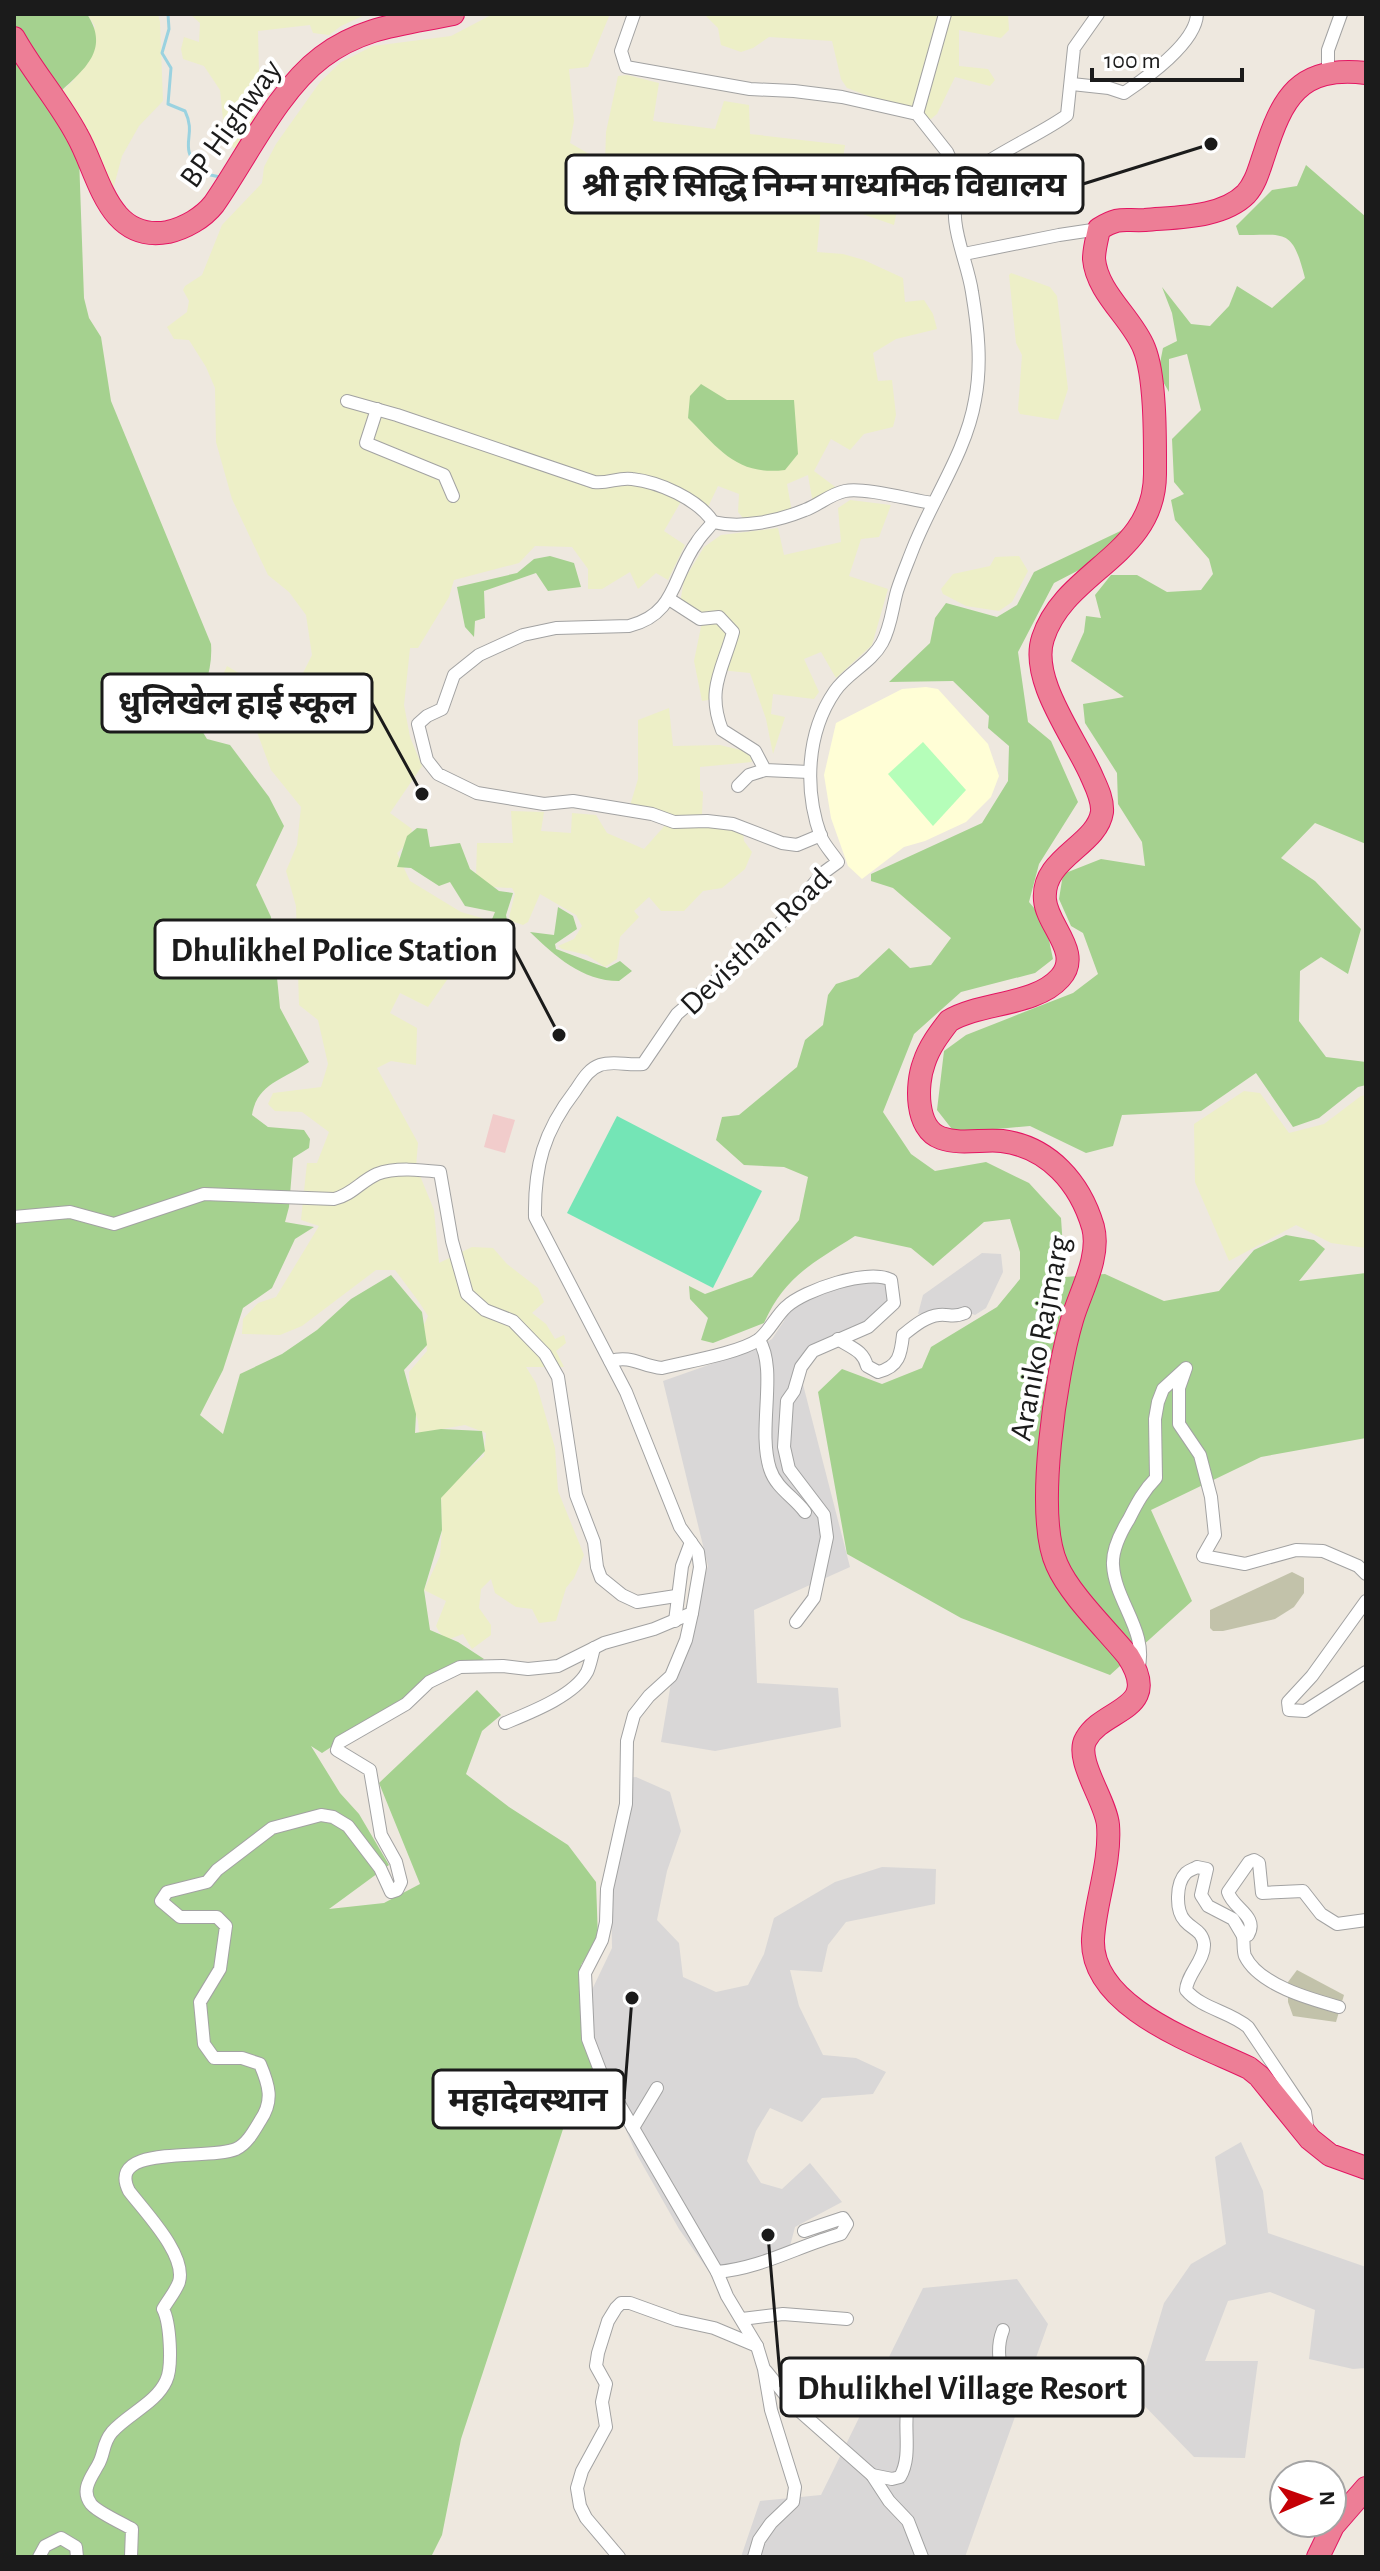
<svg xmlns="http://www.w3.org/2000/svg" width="1380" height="2571" viewBox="0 0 1380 2571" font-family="'Alegreya Sans','Noto Sans Devanagari',sans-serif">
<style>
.residential{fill:#d9d7d7}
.commercial{fill:#f1cccb}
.education{fill:#fffed6}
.construction{fill:#c2c2aa}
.farmland{fill:#edefc7}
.forest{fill:#a5d18f}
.park{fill:#b5feb9}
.pitch{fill:#74e5b6}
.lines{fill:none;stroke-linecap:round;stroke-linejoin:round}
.stream{stroke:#9ad2e0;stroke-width:3}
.street-casing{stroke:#a2a2a2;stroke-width:14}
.highway-casing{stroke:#e31562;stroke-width:24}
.street{stroke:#fff;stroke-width:12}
.highway{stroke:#ed7e96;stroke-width:22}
.labels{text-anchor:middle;stroke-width:8;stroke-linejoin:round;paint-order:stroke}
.street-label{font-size:32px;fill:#1b1b1b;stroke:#fff}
.leader{fill:none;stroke:#1b1b1b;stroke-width:3}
.callout-dot{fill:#1b1b1b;stroke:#fff;stroke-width:3}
.callout{fill:#fff;stroke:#1b1b1b;stroke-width:3}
.callout-label{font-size:34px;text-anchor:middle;font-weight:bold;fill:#1b1b1b}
</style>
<rect width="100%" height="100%" fill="#eee8df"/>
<g class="residential">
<path d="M982,1253L1001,1254L1003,1272L986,1308L975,1315L959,1309L918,1314L923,1295Z"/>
<path d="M882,1279L891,1291L890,1302L876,1316L798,1365L850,1567L754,1610L757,1683L838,1688L841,1727L715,1751L661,1742L674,1665L708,1566L663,1381L754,1349L772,1339L784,1321L789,1308L808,1296L853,1282Z"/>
<path d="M636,1777L670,1792L681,1831L667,1871L657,1920L679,1943L683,1977L716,1992L748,1985L764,1954L774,1918L835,1882L882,1867L936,1869L935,1904L846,1922L828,1945L822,1972L790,1970L799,2006L823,2055L856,2058L886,2072L873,2094L822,2098L802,2122L770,2108L756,2131L747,2161L761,2183L782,2189L810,2163L842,2202L795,2227L790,2246L740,2267L710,2273L679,2229L637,2155L604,2081L592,2070L589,1996L612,1948L611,1892L627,1778Z"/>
<path d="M1241,2142L1263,2191L1268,2233L1366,2267V2368L1353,2369L1309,2359L1315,2310L1270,2292L1228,2301L1205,2361H1258L1245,2458L1194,2457L1136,2397L1164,2303L1191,2264L1226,2244L1215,2157Z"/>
<path d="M1017,2279L1048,2324L965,2557H741L760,2501L821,2495L923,2288Z"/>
</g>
<path class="commercial" d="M493,1114L515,1120L505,1153L484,1147Z"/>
<path class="education" d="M926,687L938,689L988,744L999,776L991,797L966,822L925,841L904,847L862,879L848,866L831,818L824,775L836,723L902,689Z"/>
<g class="construction">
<path d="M1292,1572L1304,1578V1593L1294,1607L1275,1619L1223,1631H1213L1210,1628V1610Z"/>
<path d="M1297,1970L1344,1995L1336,2022L1293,2016L1288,2002V1982Z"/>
</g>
<g class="farmland">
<path d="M87,14H158L160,22L163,101L139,126L122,156L111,197L58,95L73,81L95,26Z"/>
<path d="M190,14H367L341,26L329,35L313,33L310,25L258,31L259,73L253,129L243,148H233L224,130L220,90L204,66L183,59L181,49L184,37L199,42L200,23Z"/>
<path d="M493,14H610L588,67L569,69L574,121L570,143L605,163L606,132L618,76L627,75L659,83L653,121L715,129L724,101L749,105L750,134L845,145L842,165L903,180L894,225L825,201L821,206L817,252L843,254L864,260L903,278L905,302L924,300L933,314L937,329L896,339L873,353L878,381L892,380L896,415L893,427L864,434L850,450L831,439L814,471L838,489L813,504L808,475L787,484L792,512L743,518L738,512L739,494L718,486L708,507L687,491L664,531L685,545L668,580L656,573L638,589L630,572L602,589H588V569L572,547L535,546L519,563L454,580L449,597L418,648H410L404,705L410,737L422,766L390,813L412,829L410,841L397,853L410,881L461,912L482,918L492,926L490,940L482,952L469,962L456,967L428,1007L400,993L390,1013L417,1028L416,1065L391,1061L377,1068L418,1143L416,1166L434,1210L439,1263L472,1247L493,1248L507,1264L538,1288L544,1302L532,1313L546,1324L555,1339L564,1335L566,1343L556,1351L564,1367H526L536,1383L555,1448L558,1491L584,1555L574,1578L566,1588L556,1621L539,1623L532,1609L516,1607L495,1593L491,1579L481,1589L479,1608L491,1625V1635L472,1649L463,1634L447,1640L439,1632L436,1626L446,1601L424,1590L440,1556L442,1530L441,1492L484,1456L486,1433L465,1425L419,1433L418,1421L410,1398L409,1372L427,1351L424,1325L428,1316L419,1302L395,1270H376L302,1326L280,1335L242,1334L243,1319L258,1303L276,1297L319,1226L301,1220L307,1163H317L329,1132L302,1112L275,1111L268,1104L273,1093L321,1087L328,1064L318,1020L299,1005L296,906L286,871L297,845L301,807L271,770L257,732L212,728L204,716L227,666L277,696L295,689L312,655L306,615L289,592L268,575L232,499L216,442L215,388L206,367L189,340L174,339L167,327L187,312L189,301L183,290L185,286L202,275L222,225L262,183L264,167L276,144L320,82L341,62L373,46L451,36Z"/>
<path d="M697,14H1008L1009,30L1001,38L959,30V66L988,69L995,80L990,86L955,77L937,114L931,119L847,88L841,79L832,41L769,37L753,48L741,52L721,45L718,28L706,16Z"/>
<path d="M1011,273L1050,287L1057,296L1068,389L1058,420L1020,414L1018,410L1022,355L1016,343L1009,275Z"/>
<path d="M850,500L891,505L879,537L861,539L849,576L888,589L872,645L836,678L821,652L804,659L819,692L814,699L773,694L771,714L785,717L773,754L766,719L750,673L720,670L715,699L702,701L694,661L703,617L680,603L684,580L704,547L721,535L778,528L784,555L841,542L838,508Z"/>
<path d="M1019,556L1028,571L1012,602L999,611L966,606L943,594L941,589L953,574L990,566L995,557Z"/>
<path d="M669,708L673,746L720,745L749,752L752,762L700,767V790L703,792L702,815L742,824L744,841L752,852L745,869L722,888L703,891L684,911H661L649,897L634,911L639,917L620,937L617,959L605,967L587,955L562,949L558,946L574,939L582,926L576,915L540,894L528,922L523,925L511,921L509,917L515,894L512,888L491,887L476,876L477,843H513L511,811L544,812L541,831L571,833L572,813L596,815L607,833L644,849L668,822L629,809L638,779V720Z"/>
<path d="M1244,1091L1260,1093L1289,1133L1324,1124L1361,1096L1366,1095V1248L1331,1243L1296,1225L1229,1261L1195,1182L1194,1124Z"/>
</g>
<g class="forest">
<path d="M14,14H87C111,51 83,70 57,95L16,30Z"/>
<path d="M14,46L79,157L84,298L89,318L101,337L111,401L211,644C213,670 203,693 193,716L207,739L230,745L269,797L284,826L256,885L271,917L280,1008L309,1062C285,1079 257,1083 252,1115L268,1127L304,1130L310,1139L309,1148L293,1158L289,1207L285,1222L314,1227L295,1239L272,1288L243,1308L223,1370L200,1415L223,1434L240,1374L282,1354L317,1330L351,1299L391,1275L422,1312L427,1345L404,1370L416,1414L415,1433L441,1429L482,1431L485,1451L441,1498L442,1530L424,1590L430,1630L458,1642L484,1659L425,1686L322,1753L311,1746L340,1793L359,1814L389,1865L329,1909L384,1903L420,1884L379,1783L477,1690L501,1715L482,1731L466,1774L509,1807L568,1845L596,1882L598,1939L581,1965L594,2045L596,2096L565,2123L461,2439L442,2535L431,2557H14Z"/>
<path d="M1306,165L1366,217V844L1315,823L1281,858L1315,881L1361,929L1348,974L1321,957L1300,971L1299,1021L1326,1057L1366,1062V1085L1358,1087L1319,1118L1293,1127L1256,1073L1201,1111L1122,1115L1113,1146L1086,1153L1030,1126L955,1133L937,1110L944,1051L966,1035L1073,993L1098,974L1083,933L1071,926L1059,899L1063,874L1101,859L1145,866L1142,842L1118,804L1117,773L1085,723L1083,704L1124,697L1071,661L1084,632L1086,616L1101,618L1095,595L1111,575H1137L1167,592L1201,590L1213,574L1209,559L1175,520L1171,500L1184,494L1174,482L1172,439L1201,410L1187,354L1169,359V392L1158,373L1163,348L1177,341L1172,313L1162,287L1191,324L1210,326L1229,306L1237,286L1272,308L1305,278C1292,228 1287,235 1239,235L1236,226L1272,190L1297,186Z"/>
<path d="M701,384L727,400H794L798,454L785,470C737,476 719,449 688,418L690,396Z"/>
<path d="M1131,526L1104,557L1054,583L1018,652L1028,722L1051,741L1078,802L1039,864L1029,902L1045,921L1053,959L1035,973L961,992L914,1034L883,1112L911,1154L935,1171L986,1162L1029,1183L1061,1218L1065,1277L1105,1274L1164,1301L1219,1291L1254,1250L1286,1235L1314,1240L1325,1249L1299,1281L1366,1273V1438L1261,1457L1151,1510L1192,1601L1110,1675L961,1618L847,1554L818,1392L842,1369L882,1384L922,1368L931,1347L997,1307L1020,1279V1252L1010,1219L984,1222L933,1266L911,1248L855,1236C813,1263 785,1276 764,1323L713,1343L701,1340L708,1318L690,1299L689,1286L705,1294L752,1277L799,1220L808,1177L784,1167L744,1165L716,1140L722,1117L739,1115L797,1067L805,1040L823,1025L828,995L836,984L858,977L889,948L910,968L931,965L951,938L893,888L871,881V874L982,823L1008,781L1009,746L988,728L989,716L953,681L889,682L930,643L935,618L946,603L997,617L1017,605L1034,572Z"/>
<path d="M550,556L574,563L581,587L548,591L536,573L484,591L485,618L475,621L474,637L465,627L457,587L517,573L534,559Z"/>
<path d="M417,828L427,829L430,847L460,843L470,869L499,891L513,893L506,915L510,936L494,945L488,929L495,912L465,906L450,882L439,886L411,868L397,867L407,836Z"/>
<path d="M558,907L573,916L577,929L555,944L556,949L607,968L620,961L632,971L619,981C582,981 555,956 530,932L554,935Z"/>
</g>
<path class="park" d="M923,742L966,790L933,826L888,774Z"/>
<path class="pitch" d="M617,1116L762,1191L713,1288L567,1213Z"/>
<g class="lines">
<path class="stream" d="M168,14L169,29L162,53L171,68L168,104L185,111C198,138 176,143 201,173L220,177"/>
<g class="street-casing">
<g id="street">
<path d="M634,14L621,51L626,67L750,89L794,91L842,97L917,114L947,152L962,185"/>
<path d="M1328,73V50L1341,14"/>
<path d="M1072,84L1109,88L1124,93C1146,78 1196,43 1197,14"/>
<path d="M917,114L945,14"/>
<path d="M964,254L1059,235L1099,229"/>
<path d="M347,401L397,415L594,482C608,484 618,477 632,479C659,482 698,499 713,522"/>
<path d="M377,409L366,443L444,475L453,496"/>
<path d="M669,599L700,619L719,617L733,632C723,669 706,689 722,730L755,751L765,770L809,772"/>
<path d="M738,786L749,775L765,770"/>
<path d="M821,835L797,845L782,843L733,824L707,821L674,822L652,814L573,801L544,804L477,793L438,774L427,760L418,724L427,716L442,709L454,675L479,655L523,635L556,628L629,626C677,614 672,576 697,542C701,535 708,529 713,522C742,529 778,521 805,510C819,505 830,494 845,491C864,487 911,500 932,503"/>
<path d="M14,1217L70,1212L114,1224L204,1194L334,1199C352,1195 361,1181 377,1174C395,1167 422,1170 440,1172L452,1241L467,1294L485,1310L513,1321L545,1354L558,1377L576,1495L594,1542L597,1567L601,1578L622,1595L637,1602L676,1596"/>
<path d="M838,1339C851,1348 863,1350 867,1366L878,1372C899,1367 901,1354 903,1335C913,1327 926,1316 939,1315C950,1314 954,1318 965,1313"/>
<path d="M759,1340C778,1370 757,1429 770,1469C776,1488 794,1497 805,1512"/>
<path d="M610,1361C632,1355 641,1366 662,1368C686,1362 739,1353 758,1340C769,1332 776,1316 786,1307C804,1290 869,1268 891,1280L894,1303L868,1327L813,1351L801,1367L794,1391L787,1401L784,1447L789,1469L824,1515L827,1537L814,1598L796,1622"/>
<path d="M1366,1601L1312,1676L1288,1702L1289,1710L1305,1711L1366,1672"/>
<path d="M692,1613L686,1640L671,1676L649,1696L634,1715L627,1741L626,1804L607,1889L606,1922L602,1940L585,1973L588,2039L601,2073L717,2272L727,2296L757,2346L764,2369L771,2410L795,2487L793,2502L771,2523L759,2540L754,2557"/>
<path d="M675,1621L682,1566L691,1542"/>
<path d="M1138,1670C1149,1632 1115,1602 1113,1565C1112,1549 1121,1532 1129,1519C1137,1503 1144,1490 1156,1478L1155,1419L1158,1402L1163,1389L1186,1368L1179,1388V1424L1200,1455L1211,1497L1215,1535L1203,1556L1245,1564L1296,1550L1323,1551L1358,1566L1366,1574"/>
<path d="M505,1723C529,1713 574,1696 587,1672C590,1666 592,1655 594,1648"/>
<path d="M1243,1936C1244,1942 1243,1951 1245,1956C1259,1985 1310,1999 1339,2007"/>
<path d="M633,2128L657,2088"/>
<path d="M1308,2132L1305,2112L1248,2027C1229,2011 1202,2009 1186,1990C1187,1974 1205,1960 1204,1944C1202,1930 1193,1930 1185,1921C1175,1910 1176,1883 1186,1873C1189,1870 1194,1869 1197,1867L1207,1869L1201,1895L1208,1906L1233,1919L1243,1936L1248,1935C1259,1916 1233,1909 1228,1892L1249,1862L1254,1860L1259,1863L1262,1893L1303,1891L1321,1914L1337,1924L1366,1920"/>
<path d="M717,2272C762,2268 798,2246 841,2234L847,2224L843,2218L804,2231"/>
<path d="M742,2319L783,2314L847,2319"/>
<path d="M766,2371L795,2407L872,2475L889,2501L908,2521L922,2557"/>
<path d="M872,2475L892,2479L900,2477C917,2448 893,2404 921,2390C954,2374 982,2413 1005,2399C1005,2374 993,2355 1003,2330"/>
<path d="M39,2557L45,2546L61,2538L76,2547L77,2557"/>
<path d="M131,2557L132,2529C122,2523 97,2512 91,2504C80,2490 92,2476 98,2465C105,2453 102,2444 112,2432C128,2414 156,2403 166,2381C173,2367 170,2322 163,2309C168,2300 176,2291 179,2282C187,2255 145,2212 129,2191C105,2143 209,2161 236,2149C247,2144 254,2131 260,2121C274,2101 269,2085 260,2064L242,2058H214L204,2044L200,2002L220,1969L226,1926L217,1917H180L161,1901L167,1892L207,1882L217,1870L272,1828L321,1815L333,1817L348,1826L380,1868L391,1892L397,1890L401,1882L396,1862L381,1835L370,1770L337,1750L340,1742L406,1704L429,1682L460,1667L503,1666L528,1669L558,1666L604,1643L654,1629L692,1613L700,1567L698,1552L680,1527L626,1392L535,1217C534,1166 544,1131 575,1091C582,1081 588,1069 600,1065C614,1060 628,1066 643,1064L677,1014L778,926L823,873L838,862C833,854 825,846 821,837C804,790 806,733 835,691C847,673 871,663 882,643C891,627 892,609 897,591C901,578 907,564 912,551C931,501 966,453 975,400C982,364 978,328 972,292C967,257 944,219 961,185C973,163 1043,134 1067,115L1074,48L1098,14"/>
<path d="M619,2557L586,2518L580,2506L577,2488L582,2471L606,2427L602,2402L606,2384L596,2366L598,2353L608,2321L616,2308L621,2303H630L677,2320L714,2328L757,2346"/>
</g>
</g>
<g class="highway-casing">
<g id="highway">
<path d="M14,38C33,72 59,101 77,135C99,173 107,243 168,232C185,228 203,218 214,204C246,158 278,90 322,57C363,26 405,24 453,14"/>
<path d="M1366,73C1299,65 1282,98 1264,155C1259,169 1256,183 1246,194C1222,218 1177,217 1145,220C1123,221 1120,216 1099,229C1097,239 1094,249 1094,259C1097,293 1132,318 1144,348C1156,377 1155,442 1155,474C1155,556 1065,570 1043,638C1029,680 1076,739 1092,777C1097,788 1103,800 1102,812C1097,846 1041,858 1045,900C1047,926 1083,953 1060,978C1035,1006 980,1002 949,1021C939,1034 929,1047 924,1063C916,1084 915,1129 941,1138C961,1145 982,1139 1002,1141C1049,1147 1080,1183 1093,1227C1101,1257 1080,1292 1072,1320C1056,1374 1034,1515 1057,1565C1070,1595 1107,1630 1128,1656C1163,1711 1104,1707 1086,1739C1074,1759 1106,1801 1108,1825C1111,1863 1095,1902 1093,1939C1090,2008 1199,2044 1249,2068L1259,2076L1310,2139L1330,2155L1366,2168"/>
<path d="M1318,2557L1333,2526L1366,2488"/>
</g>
</g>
<use href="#street" class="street"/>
<use href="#highway" class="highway"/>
</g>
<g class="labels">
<g class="street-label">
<text transform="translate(230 123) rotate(-54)" y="11">BP Highway</text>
<text transform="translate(755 941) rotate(-44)" y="11">Devisthan Road</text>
<text transform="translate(1039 1338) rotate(-79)" y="11">Araniko Rajmarg</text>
</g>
</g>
<path class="leader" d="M1211 144L1083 184M422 794L372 703M559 1035L514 949M632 1998L624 2099M768 2235L781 2387"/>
<g class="callout-dot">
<circle cx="1211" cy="144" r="8"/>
<circle cx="422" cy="794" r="8"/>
<circle cx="559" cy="1035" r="8"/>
<circle cx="632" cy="1998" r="8"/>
<circle cx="768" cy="2235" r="8"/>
</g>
<g class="callout">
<rect x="566" y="155" width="517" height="58" rx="8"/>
<rect x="102" y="674" width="270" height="58" rx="8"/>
<rect x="155" y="920" width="359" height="58" rx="8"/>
<rect x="433" y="2070" width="191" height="58" rx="8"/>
<rect x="781" y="2358" width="362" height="58" rx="8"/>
</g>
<g class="callout-label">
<text x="824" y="196">श्री हरि सिद्धि निम्न माध्यमिक विद्यालय</text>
<text x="237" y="714">धुलिखेल हाई स्कूल</text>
<text x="334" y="961">Dhulikhel Police Station</text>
<text x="528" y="2111">महादेवस्थान</text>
<text x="962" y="2399">Dhulikhel Village Resort</text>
</g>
<rect width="1380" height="2571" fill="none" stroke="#1b1b1b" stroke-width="32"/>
<g transform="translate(1308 2499) rotate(88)"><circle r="38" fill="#ffffff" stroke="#a4a4a4" stroke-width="2"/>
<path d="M0-6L14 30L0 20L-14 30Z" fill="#c50006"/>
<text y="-12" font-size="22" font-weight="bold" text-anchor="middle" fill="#1b1b1b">N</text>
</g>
<path d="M1092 68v12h150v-12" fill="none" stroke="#1b1b1b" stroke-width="4"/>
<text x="1104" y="68" font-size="24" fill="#1b1b1b" stroke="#ffffff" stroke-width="6" paint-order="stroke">100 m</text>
</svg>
